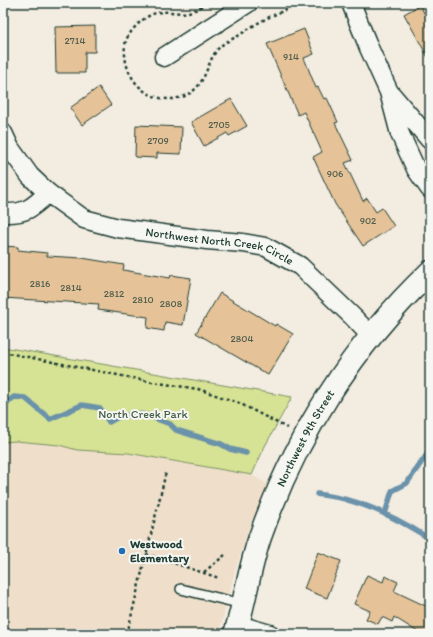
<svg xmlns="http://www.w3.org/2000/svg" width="433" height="637" viewBox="0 0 433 637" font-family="Itim,sans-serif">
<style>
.built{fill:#efdfca}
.green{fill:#d6e294;stroke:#7a9064}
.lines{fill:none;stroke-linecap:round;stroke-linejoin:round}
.stream{stroke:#6b92aa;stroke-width:5.5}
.building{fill:#e5c297;stroke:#1f3d34}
.lane-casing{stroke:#1f3d34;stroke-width:12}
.street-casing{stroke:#1f3d34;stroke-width:21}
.secondary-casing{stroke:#1f3d34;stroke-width:25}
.path{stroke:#1f3d34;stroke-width:2.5;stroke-dasharray:3 3;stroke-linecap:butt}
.lane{stroke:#f6f6f2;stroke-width:9}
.street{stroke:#f6f6f2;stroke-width:18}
.secondary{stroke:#f6f6f2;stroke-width:22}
.poi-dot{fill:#1f6fb2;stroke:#f6f6f2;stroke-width:1.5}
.labels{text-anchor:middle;stroke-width:4;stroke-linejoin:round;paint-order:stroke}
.number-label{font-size:10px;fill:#505e4d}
.street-label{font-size:12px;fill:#1f3d34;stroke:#f6f6f2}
.park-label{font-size:12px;fill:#445e47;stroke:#f6f6f2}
.poi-label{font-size:12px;font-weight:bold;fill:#1f3d34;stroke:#f6f6f2;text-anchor:start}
</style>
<rect width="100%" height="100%" fill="#f3ece0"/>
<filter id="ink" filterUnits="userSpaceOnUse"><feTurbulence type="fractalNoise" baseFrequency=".025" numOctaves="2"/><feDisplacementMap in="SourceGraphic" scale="8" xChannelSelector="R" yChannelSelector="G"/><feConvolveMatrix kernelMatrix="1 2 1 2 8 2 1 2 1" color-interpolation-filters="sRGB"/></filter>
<g filter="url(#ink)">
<path class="built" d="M3,431L252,475L267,484L248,531L235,571L219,634H3Z"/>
<path class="green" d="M3,347L292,397L265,446L252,475L128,453L77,450L59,445L16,441L3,442Z"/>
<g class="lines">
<g class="stream">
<path d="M3,406L14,397L25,398L50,419L82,405L100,408L109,422L118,417L135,414L146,415L170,424L176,430L221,444L230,449L246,453"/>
<path d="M317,494C327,496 338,497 348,500C377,508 405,523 430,539"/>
<path d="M385,514L392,491L407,483L430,450"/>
</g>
</g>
<g class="building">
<path d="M420,5L424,13L430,9V61L404,14Z"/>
<path d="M95,26V52H85V73H56L55,27Z"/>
<path d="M304,29L314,54L304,58L316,88L318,87L324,99L327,98L338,122L335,123L353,160L345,163L363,201L367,198L376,212L382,208L394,226L363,246L335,204L313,157L322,152L304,112L298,115L267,44Z"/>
<path d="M99,87L111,105L82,125L70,108Z"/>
<path d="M231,99L247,126L229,136L227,133L204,146L191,122Z"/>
<path d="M136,125L182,127L181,154L157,153V158L135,157Z"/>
<path d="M3,246L18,247V250L47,253V256L82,258L124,265L123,270L170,278L171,275L191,278L183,325L165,322L164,331L147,328L148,317L98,310L99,304L3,298Z"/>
<path d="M220,293L275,326L276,324L293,334L268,375L196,333Z"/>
<path d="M318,552L341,561L327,598L304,589Z"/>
<path d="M367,575L383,582L385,576L398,582L394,591L430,608V634H421L394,617L392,622L382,617L378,624L366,619L370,611L354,604Z"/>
</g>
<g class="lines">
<g class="lane-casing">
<path id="lane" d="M181,589L242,604"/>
</g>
<g class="street-casing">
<g id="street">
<path d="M351,3L369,48L389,92L400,134L416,169L430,189"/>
<path d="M164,57L248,3"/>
<path d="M391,94L430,140"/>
<path id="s1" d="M3,133L10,148L30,176L48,193L84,219L118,228L207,240L243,243L266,247L300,266L353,317L371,336"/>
<path d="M3,213C26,214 32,208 48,193"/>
<path d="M238,625L270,634"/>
</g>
</g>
<g class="secondary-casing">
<g id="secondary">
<path id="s2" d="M235,634C245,602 249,569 260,537C295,437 353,345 430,272"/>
</g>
</g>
<g class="path">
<path d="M207,3C201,7 195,11 188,12C180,14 171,11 163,12C149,12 136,24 129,35C125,40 124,48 125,55C127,84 153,106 182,97C209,88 205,58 222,45C226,42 232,39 238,36C244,32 251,27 258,23C272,15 288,9 303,3"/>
<path d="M3,352L152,382L198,389L239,403L287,428"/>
<path d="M146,554L219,578"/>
<path d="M204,572L225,555"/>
<path d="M127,634L166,472"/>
</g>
<use href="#lane" class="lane"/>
<use href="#street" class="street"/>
<use href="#secondary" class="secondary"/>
</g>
</g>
<circle class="poi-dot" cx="122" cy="551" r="4"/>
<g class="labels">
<g class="number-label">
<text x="75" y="44">2714</text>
<text x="291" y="60">914</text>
<text x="219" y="128">2705</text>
<text x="158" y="144">2709</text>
<text x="335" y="177">906</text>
<text x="368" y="224">902</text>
<text x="40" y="287">2816</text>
<text x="71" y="291">2814</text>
<text x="114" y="297">2812</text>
<text x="143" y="303">2810</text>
<text x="171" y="307">2808</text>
<text x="242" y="342">2804</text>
</g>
<g class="street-label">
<text dy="4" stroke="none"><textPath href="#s1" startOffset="259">Northwest North Creek Circle</textPath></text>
<text dy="4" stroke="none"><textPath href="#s2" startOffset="209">Northwest 9th Street</textPath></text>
</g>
<g class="park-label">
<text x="143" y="418">North Creek Park</text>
</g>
<g class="poi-label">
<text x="130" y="548">Westwood<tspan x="130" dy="14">Elementary</tspan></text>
</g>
</g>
<rect width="433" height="637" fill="none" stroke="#f6f6f2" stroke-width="16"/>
<rect x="8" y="8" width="417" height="621" fill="none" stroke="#1f3d34" stroke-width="1.5" filter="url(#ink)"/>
</svg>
